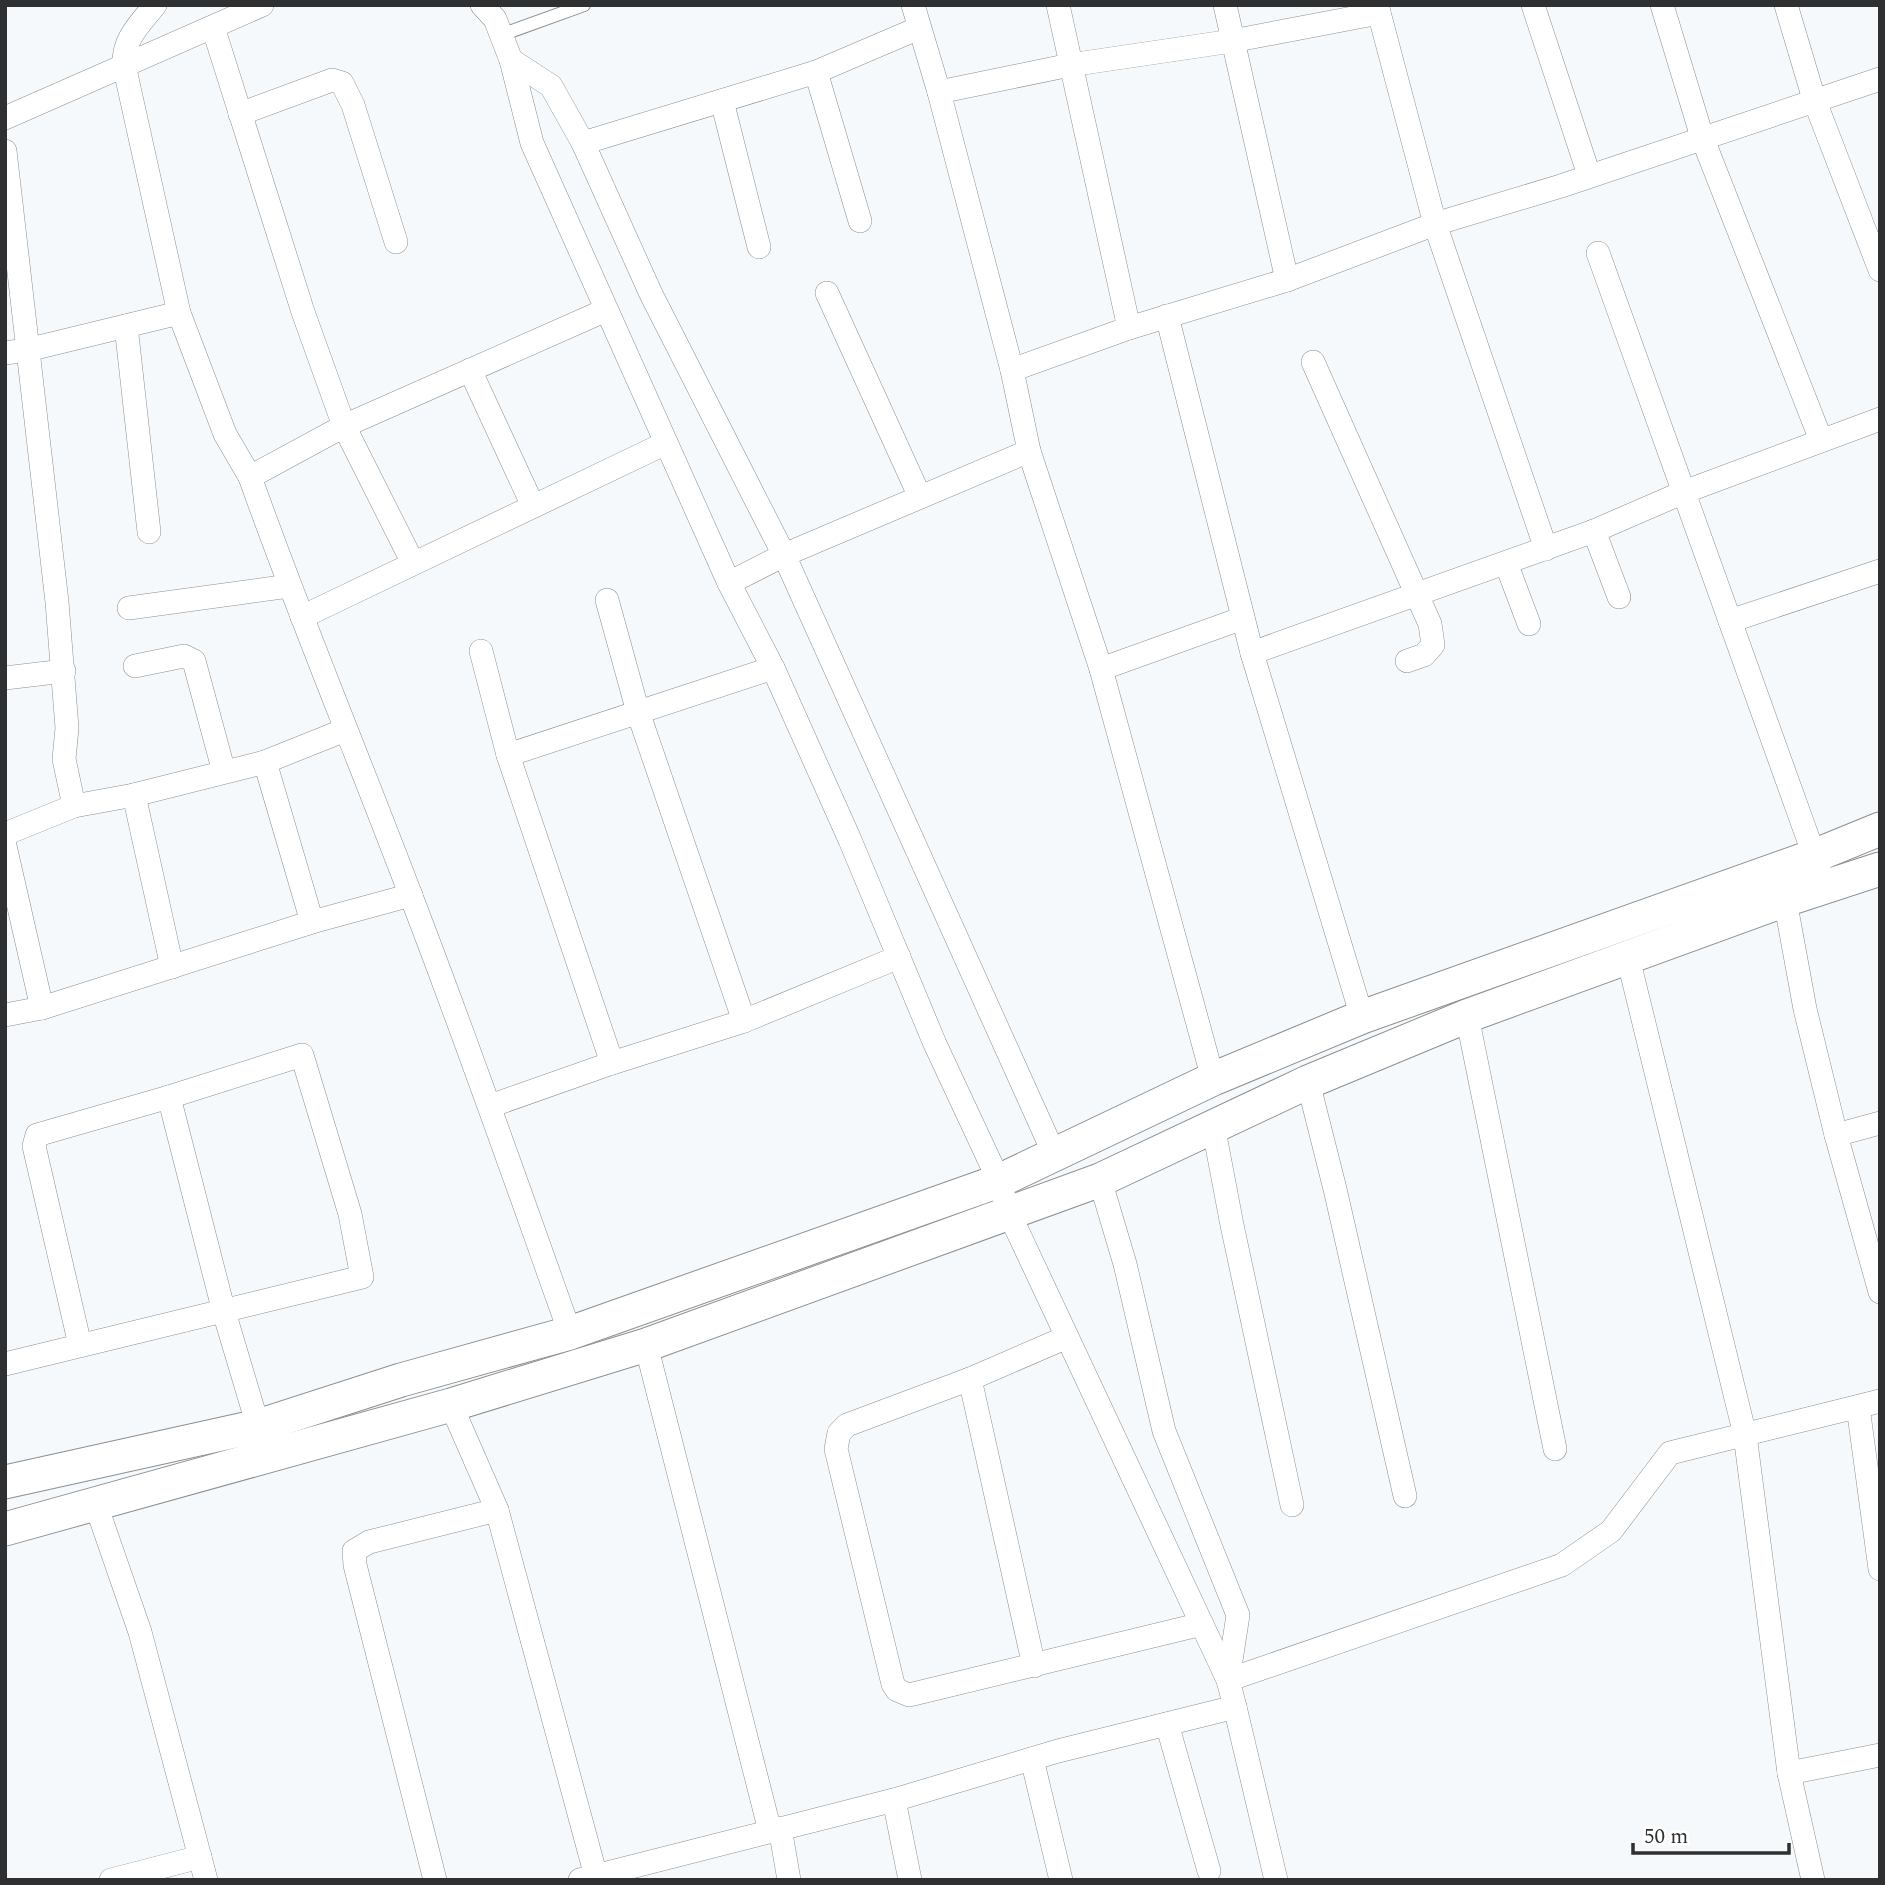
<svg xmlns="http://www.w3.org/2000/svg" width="1885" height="1885" viewBox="0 0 1885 1885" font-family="Spectral,serif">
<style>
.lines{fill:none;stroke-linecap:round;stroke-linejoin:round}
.lane-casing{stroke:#8c8f91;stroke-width:14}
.street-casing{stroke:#8c8f91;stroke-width:24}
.secondary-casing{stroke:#8c8f91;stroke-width:35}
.lane{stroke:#fff;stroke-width:12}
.street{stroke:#fff;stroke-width:23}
.secondary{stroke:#fff;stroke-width:33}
</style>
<rect width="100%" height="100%" fill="#f6f9fb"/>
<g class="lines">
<g class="lane-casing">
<path id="lane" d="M501,35L584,5"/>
</g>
<g class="street-casing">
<g id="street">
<path d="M155,5C139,25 123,39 124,65L179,313L225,434L250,477L344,426L606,310"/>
<path d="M482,5L495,19L511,60L532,143L729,583L773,668L850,840L935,1044L999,1181L1009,1213L1228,1680L1562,1565L1611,1531L1670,1453L1880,1401"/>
<path d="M1058,5L1129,328"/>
<path d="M1225,5L1287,280"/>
<path d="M1377,5L1435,224L1546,549"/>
<path d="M1533,5L1589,175"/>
<path d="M1662,5L1702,137L1821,440"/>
<path d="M1786,5L1814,99L1880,270"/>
<path d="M213,27L303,312L344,426L413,563"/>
<path d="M919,28L816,72L583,143L651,294L784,555L1055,1156"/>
<path d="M511,60L551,86L583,143"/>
<path d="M816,72L860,221"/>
<path d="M939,92L1070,65L1232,41L1379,13"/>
<path d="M722,101L759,247"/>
<path d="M240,114L332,80L342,83L353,105L396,242"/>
<path d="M5,118L262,5"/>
<path d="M5,151L57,602L67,728L64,759L74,806"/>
<path d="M1598,253L1819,869"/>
<path d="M827,293L920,497"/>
<path d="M1167,316L1252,653L1362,1017"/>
<path d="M126,326L149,532"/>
<path d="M5,353L27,350L179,313"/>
<path d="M1313,362L1430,624L1433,645L1424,655L1407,661"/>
<path d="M470,370L533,506"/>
<path d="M1012,370L1129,328L1287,280L1435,224L1561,186L1880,79"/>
<path d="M1029,451L1101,669L1213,1079"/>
<path d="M250,477C300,618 358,756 411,896C467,1041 518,1187 570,1333"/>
<path d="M1594,531L1619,597"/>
<path d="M1506,563L1529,624"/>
<path d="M729,583L784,555L1029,451L1012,370L939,92L913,5"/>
<path d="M607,600L638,712L744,1021"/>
<path d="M129,608L289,586"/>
<path d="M302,617L666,443"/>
<path d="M1730,621L1880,571"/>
<path d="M481,651L508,755L612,1063"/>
<path d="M1252,653L1594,531L1684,492L1880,419"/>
<path d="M135,666L184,656L194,661L224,772"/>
<path d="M1101,669L1243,618"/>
<path d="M5,678L64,671"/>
<path d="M508,755L773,668"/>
<path d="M265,762L312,922"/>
<path d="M134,795L172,967"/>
<path d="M5,834L74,806L134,795L265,762L345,730"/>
<path d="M5,846L42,1008"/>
<path d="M1785,900L1805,1009L1836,1135L1880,1123"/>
<path d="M1628,958L1745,1435L1789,1773L1813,1880"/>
<path d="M5,1015L42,1008L312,922L411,895"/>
<path d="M1467,1016L1555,1449"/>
<path d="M1308,1082L1335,1189L1405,1496"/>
<path d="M169,1097L224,1312L258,1426"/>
<path d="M490,1106L612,1063L744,1021L899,957"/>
<path d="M1213,1125L1232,1225L1292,1505"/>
<path d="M1836,1135L1880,1292"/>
<path d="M1067,1337L970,1379L847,1425L839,1433L836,1449L893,1684L897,1690L909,1695L1202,1624"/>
<path d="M646,1345L770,1831"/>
<path d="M5,1364L362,1277L350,1214L302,1055L169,1097L37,1135L34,1146L80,1345"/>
<path d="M970,1379L1034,1666"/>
<path d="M451,1405L497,1510L597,1880"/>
<path d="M1858,1407L1880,1569"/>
<path d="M96,1505L140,1632L206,1880"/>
<path d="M1235,1707L1276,1880"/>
<path d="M1167,1724L1209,1871"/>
<path d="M1032,1759L1061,1880"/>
<path d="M1789,1773L1880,1755"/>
<path d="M894,1800L910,1880"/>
<path d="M780,1828L789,1880"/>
<path d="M111,1880L200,1857"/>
<path d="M435,1880L355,1565L354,1551L369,1542L497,1510"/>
<path d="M580,1880L894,1800L1058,1751L1235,1707L1228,1680L1238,1615L1164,1431L1125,1264L1100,1180"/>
</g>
</g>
<g class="secondary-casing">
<g id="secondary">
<path d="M5,1482L258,1426L401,1380L570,1333L999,1181L1213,1079L1362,1017L1814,856L1880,829"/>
<path d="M5,1529L451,1405L646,1345L1100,1180L1308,1082L1467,1016L1785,900L1880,869"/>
</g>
</g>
<use href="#lane" class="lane"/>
<use href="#street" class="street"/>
<use href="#secondary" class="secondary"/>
</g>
<rect width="1885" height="1885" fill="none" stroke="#2f3031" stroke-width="14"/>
<path d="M1633 1843v10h156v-10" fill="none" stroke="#2f3031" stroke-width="3.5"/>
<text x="1644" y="1843" font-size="21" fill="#2f3031" stroke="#ffffff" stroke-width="5" paint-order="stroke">50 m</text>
</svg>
